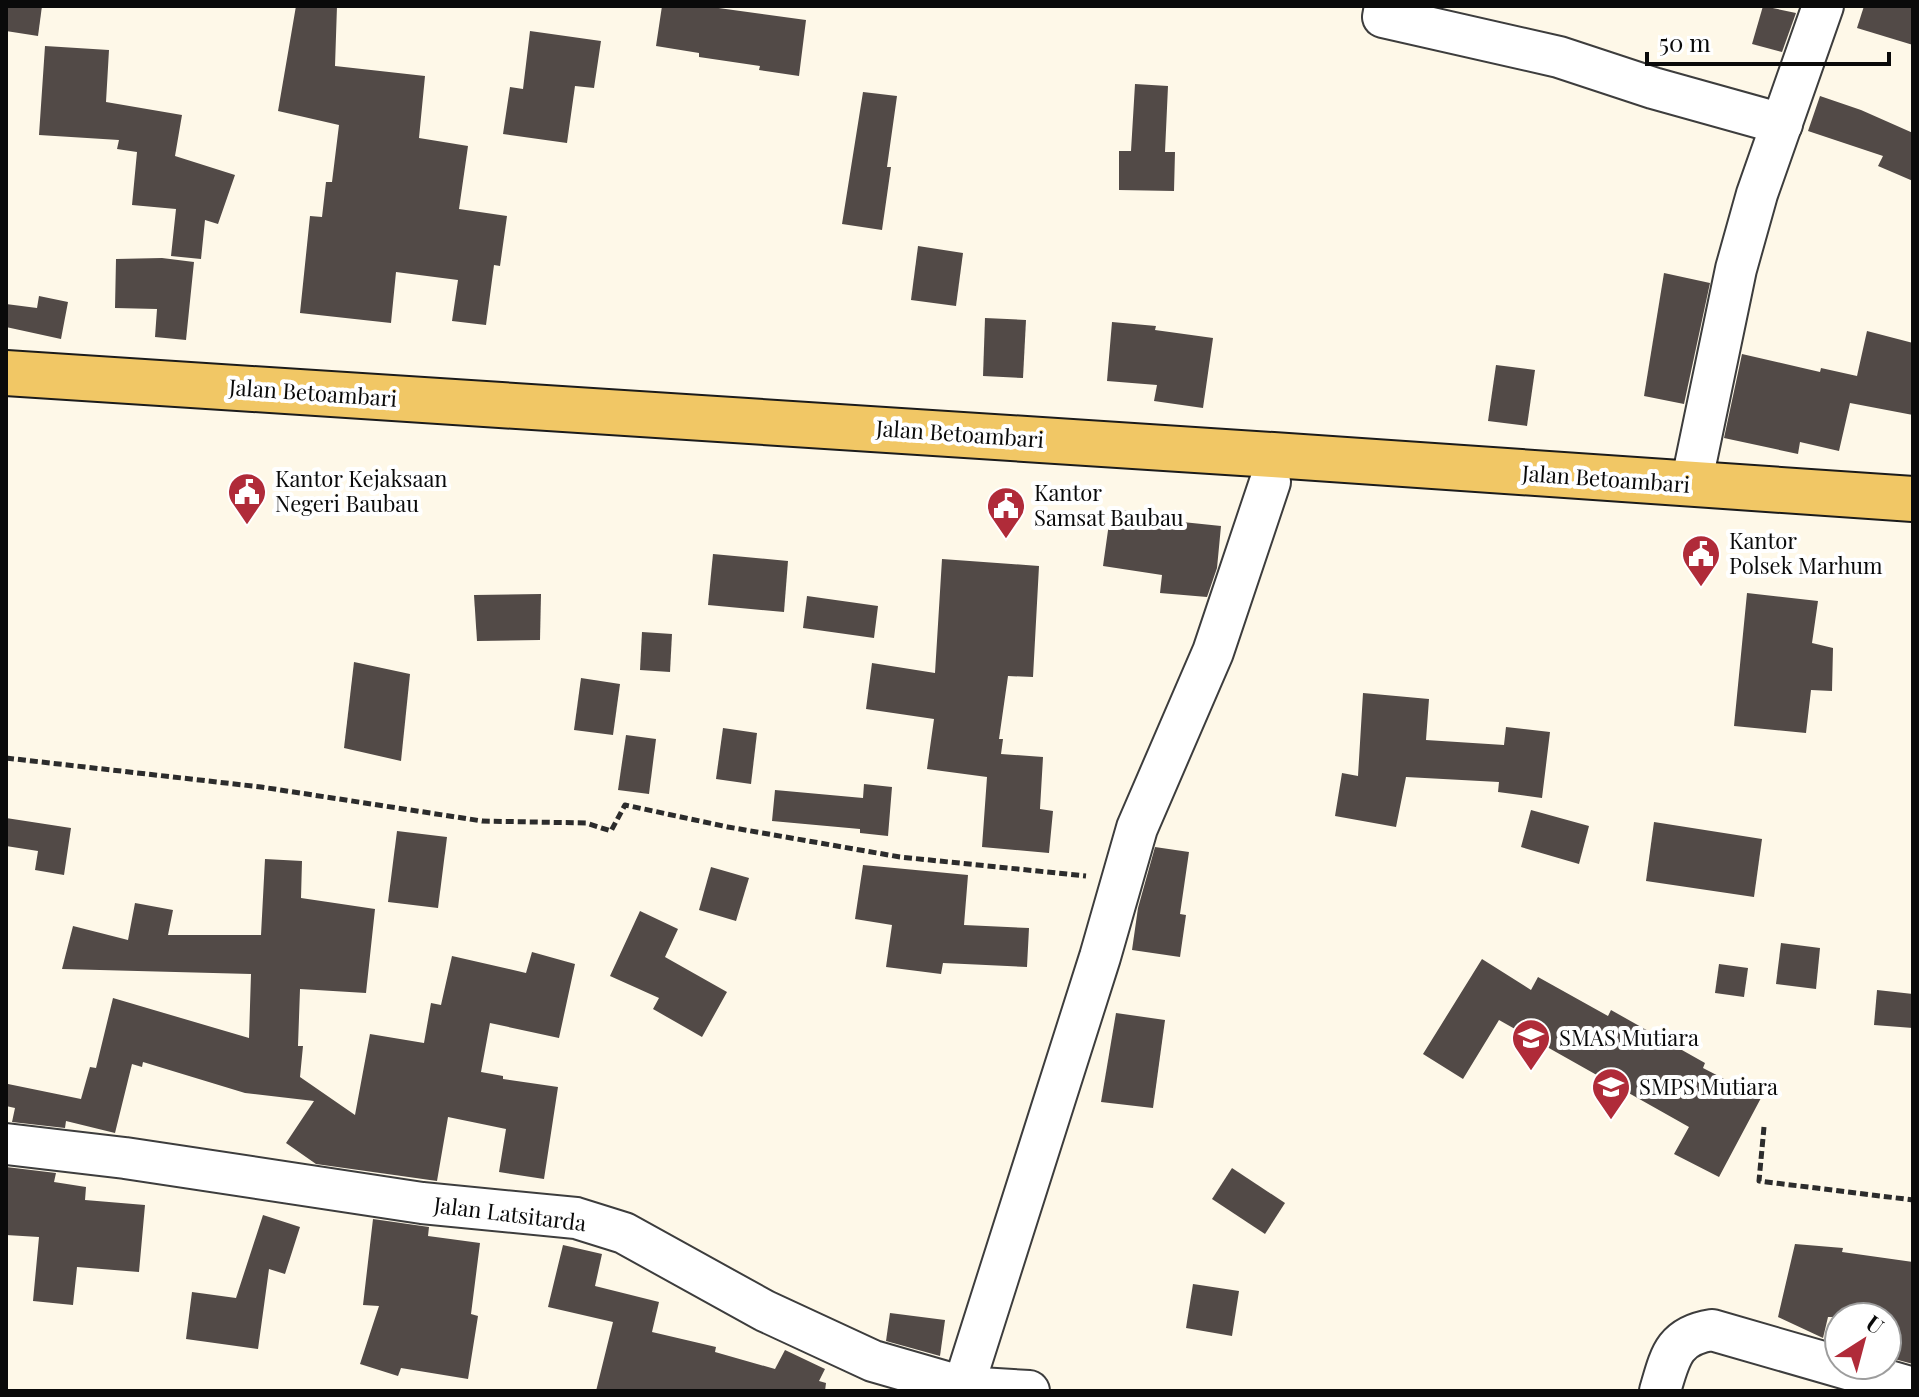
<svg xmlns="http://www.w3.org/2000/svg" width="1919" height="1397" viewBox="0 0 1919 1397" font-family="'Playfair Display',serif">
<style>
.building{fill:#524a47}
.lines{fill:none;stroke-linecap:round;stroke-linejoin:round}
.minor-casing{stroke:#3d3d3d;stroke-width:44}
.primary-casing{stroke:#1b1b1b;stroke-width:48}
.path{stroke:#2c2c2c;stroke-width:5;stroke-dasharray:8 4;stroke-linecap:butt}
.minor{stroke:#fff;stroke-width:40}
.primary{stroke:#f1c765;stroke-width:44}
.labels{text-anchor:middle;stroke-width:8;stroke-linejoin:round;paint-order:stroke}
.street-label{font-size:22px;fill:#0a0a0a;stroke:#fff}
.poi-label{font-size:22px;fill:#0a0a0a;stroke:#fff;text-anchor:start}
</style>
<rect width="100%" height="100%" fill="#fef8e8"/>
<g class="building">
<path d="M6,6H42L38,36L6,31Z"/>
<path d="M296,6H337L335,66L425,76L419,138L468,146L459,209L507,216L500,266L494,265L486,325L452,321L458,280L396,272L391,323L300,313L310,216L322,217L326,182H332L339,125L278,111Z"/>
<path d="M662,6H704L806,20L799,76L759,70L760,66L699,57V53L656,46Z"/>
<path d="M1763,6L1796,13L1782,52L1752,44Z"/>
<path d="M1864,6H1913V45L1857,28Z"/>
<path d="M530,31L601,41L594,88L575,86L567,143L503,134L510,87L523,89Z"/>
<path d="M45,46L109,50L106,102L182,115L175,156L235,175L218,224L205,220L201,259L171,256L176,209L132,205L137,152L117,149L119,140L39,135Z"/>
<path d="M1135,84L1168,86L1165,152H1175L1174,191L1119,190V151H1131Z"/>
<path d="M863,92L897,96L887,167H891L882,230L842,224Z"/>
<path d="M1820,96L1861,110L1913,133V181L1878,166L1883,156L1808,131Z"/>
<path d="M918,246L963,253L956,306L911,300Z"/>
<path d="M162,258L194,262L186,340L155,337L157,309L115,308L116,259Z"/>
<path d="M1664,273L1710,283L1684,404L1644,396Z"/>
<path d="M39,296L68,302L61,339L6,327V304L37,308Z"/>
<path d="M985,318L1026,320L1023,378L983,376Z"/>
<path d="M1112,322L1156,326L1155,330L1213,338L1203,408L1154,401L1157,385L1107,381Z"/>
<path d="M1867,331L1913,343V415L1850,403L1839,451L1800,442L1798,454L1724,438L1742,354L1820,372L1821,368L1857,376Z"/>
<path d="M1496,365L1535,370L1527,426L1488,421Z"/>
<path d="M1111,509L1145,513L1144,518L1221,526L1217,568L1207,597L1160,593L1162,575L1103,566Z"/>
<path d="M713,554L788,561L784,612L708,605Z"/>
<path d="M942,559L1039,566L1033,677L1008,676L999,739H1003L1001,754L1043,757L1040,809L1053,811L1049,853L982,847L987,777L927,769L934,719L866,709L872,663L935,673Z"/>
<path d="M1747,593L1818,601L1812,643L1833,648L1832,691L1811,690L1806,733L1734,726Z"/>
<path d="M541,594L540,640L477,641L474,595Z"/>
<path d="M807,596L878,606L874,638L803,628Z"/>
<path d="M642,632L672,634L670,672L640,670Z"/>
<path d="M354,662L410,674L401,761L344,748Z"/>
<path d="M581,678L620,684L613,735L574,730Z"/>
<path d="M1363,693L1429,699L1426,740L1504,745L1506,727L1550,732L1542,798L1498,792L1499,782L1406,777L1396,827L1335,816L1342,773L1358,776Z"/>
<path d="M723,728L757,733L751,784L716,779Z"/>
<path d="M626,735L656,739L649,794L618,790Z"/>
<path d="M864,784L892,787L888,836L860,833V829L772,821L775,790L863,798Z"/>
<path d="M1531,810L1589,826L1579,864L1521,847Z"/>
<path d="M6,818L71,828L64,875L35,870L38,851L6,846Z"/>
<path d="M1654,822L1762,839L1754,897L1646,881Z"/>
<path d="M397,831L447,837L438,908L388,902Z"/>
<path d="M1155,847L1189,852L1180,914L1186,915L1180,957L1132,950L1138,908Z"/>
<path d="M265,859L302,861L301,898L375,909L366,993L300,989L298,1046H303L300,1077L355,1115L370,1034L424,1043L431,1003L441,1005L452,956L526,973L532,952L575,964L559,1038L490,1023L481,1072L503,1076V1079L558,1087L544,1179L499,1172L506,1129L448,1117L437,1181L316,1164L286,1143L314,1101L245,1093L143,1062L142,1067L132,1064L115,1133L66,1121L65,1128L12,1122L15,1108L6,1106L8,1084L81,1099L90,1067L96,1068L113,998L249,1038L251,974L62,969L73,926L128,940L135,903L173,910L168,935H261Z"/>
<path d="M863,865L968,875L964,925L1029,928L1027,967L943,963L941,974L886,967L892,925L855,919Z"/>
<path d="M711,867L749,878L736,921L699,910Z"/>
<path d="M640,911L678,929L665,957L727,992L702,1037L653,1009L659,998L610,976Z"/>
<path d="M1781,943L1820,948L1816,989L1776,984Z"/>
<path d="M1482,959L1531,990L1538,977L1608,1016L1611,1010L1705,1063L1703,1068L1761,1098L1719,1177L1674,1154L1689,1127L1499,1020L1463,1079L1423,1054Z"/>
<path d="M1719,964L1748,968L1744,997L1715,993Z"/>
<path d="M1877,990L1913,994V1028L1874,1025Z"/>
<path d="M1116,1013L1165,1020L1153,1108L1101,1102Z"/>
<path d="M6,1167L56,1173L54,1182L86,1187L85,1200L145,1205L139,1272L77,1267L73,1305L33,1301L39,1237L6,1235Z"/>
<path d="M1232,1168L1285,1203L1265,1234L1212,1199Z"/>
<path d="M263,1215L300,1227L285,1274L269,1269L258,1349L186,1339L192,1292L236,1298Z"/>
<path d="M373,1219L429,1227L428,1236L480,1243L471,1314L478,1316L468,1379L401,1368L398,1376L360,1364L379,1306L363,1305Z"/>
<path d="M1795,1244L1843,1248L1842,1252L1913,1262V1364L1887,1357V1317H1828L1823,1338L1778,1317Z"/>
<path d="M563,1245L602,1254L595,1286L659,1302L652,1332L716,1347L715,1352L775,1369L785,1350L825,1369L819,1381L826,1383L825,1391H596L613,1322L548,1307Z"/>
<path d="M1193,1284L1239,1291L1232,1336L1186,1328Z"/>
<path d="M890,1313L945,1320L940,1356L886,1341Z"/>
</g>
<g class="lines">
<g class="minor-casing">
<g id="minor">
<path d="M1385,6L1383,17L1559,57L1653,88L1782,124"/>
<path d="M1691,485L1736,269L1757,194L1823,6"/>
<path d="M6,1144L125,1158L422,1203L576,1218L624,1233L765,1311L873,1361L963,1387L1029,1391"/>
<path d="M962,1391L1100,957L1137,828L1213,652L1270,482"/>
<path d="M1660,1391C1670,1357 1673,1336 1712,1330L1913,1388"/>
</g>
</g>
<g class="primary-casing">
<path id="primary" d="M6,373L1273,455L1913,499"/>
</g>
<g class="path">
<path d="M6,758L261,787L482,821L586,823L611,831L625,805L728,827L900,857L1086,876"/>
<path d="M1764,1127L1759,1181L1913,1200"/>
</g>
<use href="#minor" class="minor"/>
<use href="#primary" class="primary"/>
</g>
<defs>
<g id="civic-pin" transform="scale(2)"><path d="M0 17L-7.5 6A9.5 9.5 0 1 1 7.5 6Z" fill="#b02b39" stroke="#fff"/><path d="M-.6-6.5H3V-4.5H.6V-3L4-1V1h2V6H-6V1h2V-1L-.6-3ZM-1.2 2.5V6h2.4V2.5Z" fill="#fff"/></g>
<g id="school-pin" transform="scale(2)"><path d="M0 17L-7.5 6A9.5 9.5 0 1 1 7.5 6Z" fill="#b02b39" stroke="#fff"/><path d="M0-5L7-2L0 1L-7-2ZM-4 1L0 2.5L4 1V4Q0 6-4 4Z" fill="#fff"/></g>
</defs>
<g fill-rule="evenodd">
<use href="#civic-pin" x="247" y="492"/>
<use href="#civic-pin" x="1006" y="506"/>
<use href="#civic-pin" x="1701" y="554"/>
<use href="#school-pin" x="1531" y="1038"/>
<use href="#school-pin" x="1611" y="1087"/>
</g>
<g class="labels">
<g class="street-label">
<text transform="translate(313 393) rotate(4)" y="8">Jalan Betoambari</text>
<text transform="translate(960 434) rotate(4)" y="8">Jalan Betoambari</text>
<text transform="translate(1606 479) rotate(4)" y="8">Jalan Betoambari</text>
<text transform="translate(510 1214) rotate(7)" y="8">Jalan Latsitarda</text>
</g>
<g class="poi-label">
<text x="275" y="487">Kantor Kejaksaan<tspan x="275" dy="25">Negeri Baubau</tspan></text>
<text x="1034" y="501">Kantor<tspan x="1034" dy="25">Samsat Baubau</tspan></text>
<text x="1729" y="549">Kantor<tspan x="1729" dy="25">Polsek Marhum</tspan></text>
<text x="1559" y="1046">SMAS Mutiara</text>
<text x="1639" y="1095">SMPS Mutiara</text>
</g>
</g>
<rect width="1919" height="1397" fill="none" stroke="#0a0a0a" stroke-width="16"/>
<g transform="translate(1863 1341) rotate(36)"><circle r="38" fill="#ffffff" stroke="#9d9d9d" stroke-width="2"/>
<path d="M0-6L14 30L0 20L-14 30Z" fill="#b02b39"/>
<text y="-12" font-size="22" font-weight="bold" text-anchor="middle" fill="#0a0a0a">U</text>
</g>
<path d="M1647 52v12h242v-12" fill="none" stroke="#0a0a0a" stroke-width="4"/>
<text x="1659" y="52" font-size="24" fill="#0a0a0a" stroke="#ffffff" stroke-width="6" paint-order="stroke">50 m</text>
</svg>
